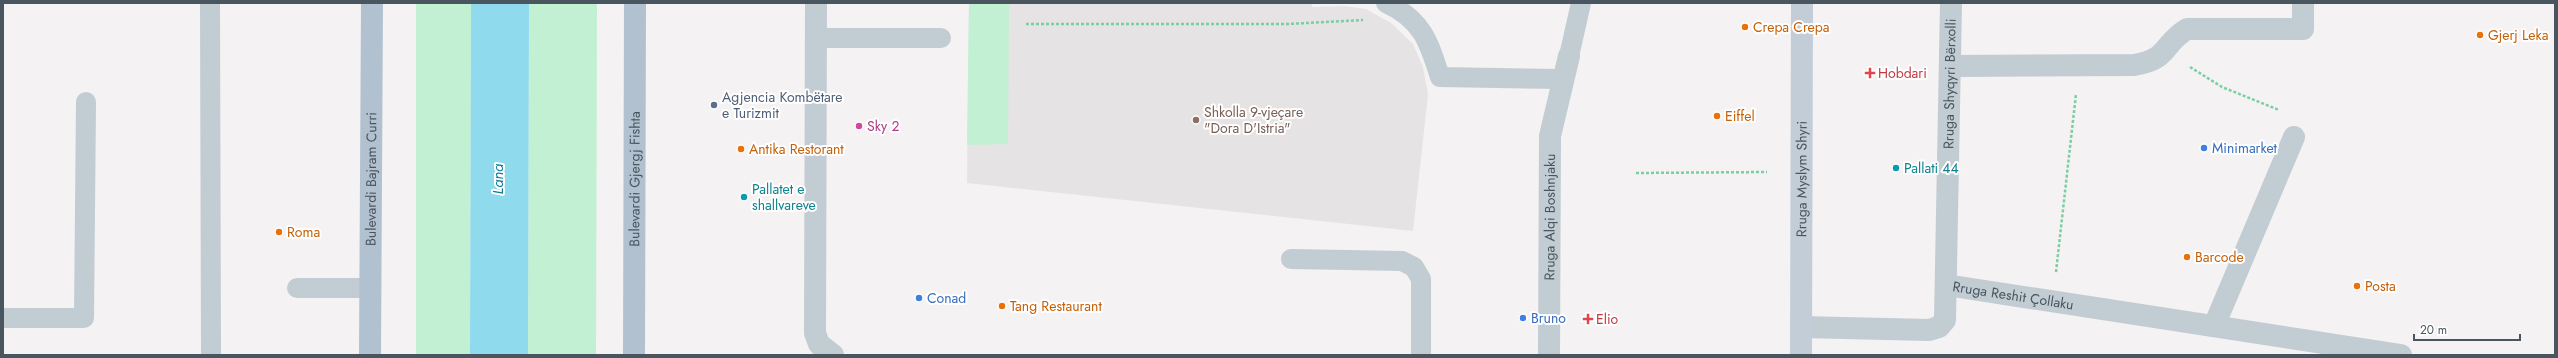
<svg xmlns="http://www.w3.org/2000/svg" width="2558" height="358" viewBox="0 0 2558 358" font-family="Jost,sans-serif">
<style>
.education{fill:#e5e3e4}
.green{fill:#c1f0d3}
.water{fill:#8fdaed}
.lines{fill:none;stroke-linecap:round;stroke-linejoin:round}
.path{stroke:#79cea3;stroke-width:2.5;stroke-dasharray:3 2;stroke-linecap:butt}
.lane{stroke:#c2ccd3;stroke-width:20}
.street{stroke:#c2ccd3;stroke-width:22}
.secondary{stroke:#c3cdd8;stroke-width:22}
.primary{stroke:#b2c1d0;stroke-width:22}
.food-dot{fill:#e8710a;stroke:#fff;stroke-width:1.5}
.health-dot{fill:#e0444e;stroke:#fff;stroke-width:1.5}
.service-dot{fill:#5c6f8a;stroke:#fff;stroke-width:1.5}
.education-dot{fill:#8d6e63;stroke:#fff;stroke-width:1.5}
.hotel-dot{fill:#d1479c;stroke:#fff;stroke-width:1.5}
.shop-dot{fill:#3f7fe0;stroke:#fff;stroke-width:1.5}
.culture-dot{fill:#0f9aa8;stroke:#fff;stroke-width:1.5}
.labels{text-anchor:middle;stroke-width:4;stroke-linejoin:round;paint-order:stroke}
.food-label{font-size:14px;fill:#c56008;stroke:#fff;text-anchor:start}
.health-label{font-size:14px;fill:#be3a42;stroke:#fff;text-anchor:start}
.street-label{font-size:14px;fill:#49555f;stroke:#fff}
.service-label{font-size:14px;fill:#4e5e75;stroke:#fff;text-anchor:start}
.education-label{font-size:14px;fill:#785e54;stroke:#fff;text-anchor:start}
.hotel-label{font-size:14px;fill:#b23c85;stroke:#fff;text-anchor:start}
.shop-label{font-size:14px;fill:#366cbe;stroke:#fff;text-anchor:start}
.culture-label{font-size:14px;fill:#0d838f;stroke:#fff;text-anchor:start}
.water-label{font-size:15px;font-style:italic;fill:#0e7b96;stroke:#fff}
</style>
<rect width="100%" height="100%" fill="#f4f2f2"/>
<path class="education" d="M969,3H1312V7L1344,6L1366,9L1391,23L1413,44L1423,67L1428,94L1413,231L967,183Z"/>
<g class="green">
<path d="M416,3H471L470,355H416Z"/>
<path d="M529,3H597L596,355H528Z"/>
<path d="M969,3H1009L1008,144L967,145Z"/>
</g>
<path class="water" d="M471,3H529L528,355H470Z"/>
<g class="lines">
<g class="path">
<path d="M1026,24H1288L1363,20"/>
<path d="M2190,67L2222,87L2279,110"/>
<path d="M1636,173L1767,172"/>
<path d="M2056,272L2076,94"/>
</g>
<g class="lane">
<path d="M210,3L211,355"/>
<path d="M1386,3C1422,19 1429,42 1440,77L1562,79"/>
<path d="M816,38H941"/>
<path d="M1569,56L1581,3"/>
<path d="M1291,259L1402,261L1414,267L1421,279V355"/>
<path d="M297,288H370"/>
<path d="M3,318H84L86,102"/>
</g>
<g class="street">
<path d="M816,3L815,333L819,344L833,355"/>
<path d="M1950,66L2134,65C2170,59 2161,45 2187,29H2303V3"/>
<path id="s1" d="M1946,285L2401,355"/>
<path d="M2214,326L2294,137"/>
<path id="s2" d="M1801,327L1929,330L1939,327L1945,320L1951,3"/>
<path id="s3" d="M1549,355L1550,136L1569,56"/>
</g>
<path class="secondary" id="s4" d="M1801,355L1802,3"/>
<g class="primary">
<path id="s5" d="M370,355L372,3"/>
<path id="s6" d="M634,355L635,3"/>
</g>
</g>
<g class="food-dot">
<circle cx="1745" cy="27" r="4"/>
<circle cx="2480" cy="35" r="4"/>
<circle cx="1717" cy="116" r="4"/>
<circle cx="741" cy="149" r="4"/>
<circle cx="279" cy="232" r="4"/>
<circle cx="2187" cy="257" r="4"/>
<circle cx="2357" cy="286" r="4"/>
<circle cx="1002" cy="306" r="4"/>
</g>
<g class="health-dot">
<path d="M1868 67h4v4h4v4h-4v4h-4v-4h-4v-4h4z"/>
<path d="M1586 313h4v4h4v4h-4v4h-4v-4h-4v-4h4z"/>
</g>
<circle class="service-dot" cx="714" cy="105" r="4"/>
<circle class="education-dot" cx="1196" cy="120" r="4"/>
<circle class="hotel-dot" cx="859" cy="126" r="4"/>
<g class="shop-dot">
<circle cx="2204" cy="148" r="4"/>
<circle cx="919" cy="298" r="4"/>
<circle cx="1523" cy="318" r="4"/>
</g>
<g class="culture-dot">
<circle cx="1896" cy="168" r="4"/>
<circle cx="744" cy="197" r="4"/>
</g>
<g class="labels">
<g class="food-label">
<text x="1753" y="32">Crepa Crepa</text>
<text x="2488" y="40">Gjerj Leka</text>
<text x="1725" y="121">Eiffel</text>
<text x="749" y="154">Antika Restorant</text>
<text x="287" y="237">Roma</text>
<text x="2195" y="262">Barcode</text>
<text x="2365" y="291">Posta</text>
<text x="1010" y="311">Tang Restaurant</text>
</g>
<g class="health-label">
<text x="1878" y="78">Hobdari</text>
<text x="1596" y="324">Elio</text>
</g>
<g class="street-label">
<text dy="5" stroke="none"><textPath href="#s2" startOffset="384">Rruga Shyqyri Bërxolli</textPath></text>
<text dy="5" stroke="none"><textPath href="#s5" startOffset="176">Bulevardi Bajram Curri</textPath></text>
<text dy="5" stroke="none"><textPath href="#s6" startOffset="176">Bulevardi Gjergj Fishta</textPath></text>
<text dy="5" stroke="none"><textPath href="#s4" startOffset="176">Rruga Myslym Shyri</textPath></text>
<text dy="5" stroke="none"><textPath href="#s3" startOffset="138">Rruga Alqi Boshnjaku</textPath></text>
<text dy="5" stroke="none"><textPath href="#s1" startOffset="68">Rruga Reshit Çollaku</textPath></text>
</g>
<g class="service-label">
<text x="722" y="102">Agjencia Kombëtare<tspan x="722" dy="16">e Turizmit</tspan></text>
</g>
<g class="education-label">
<text x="1204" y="117">Shkolla 9-vjeçare<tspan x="1204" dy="16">"Dora D'Istria"</tspan></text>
</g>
<g class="hotel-label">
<text x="867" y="131">Sky 2</text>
</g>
<g class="shop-label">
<text x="2212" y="153">Minimarket</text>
<text x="927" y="303">Conad</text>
<text x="1531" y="323">Bruno</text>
</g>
<g class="culture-label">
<text x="1904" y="173">Pallati 44</text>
<text x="752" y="194">Pallatet e<tspan x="752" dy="16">shallvareve</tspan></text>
</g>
<g class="water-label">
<text transform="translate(498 179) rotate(-90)" y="5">Lana</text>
</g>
</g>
<rect width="2558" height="358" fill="none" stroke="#49555f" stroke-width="8"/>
<path d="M2414 334v6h106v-6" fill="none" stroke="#49555f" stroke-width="2"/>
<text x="2420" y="334" font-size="12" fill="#49555f" stroke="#ffffff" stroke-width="3" paint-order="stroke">20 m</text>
</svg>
